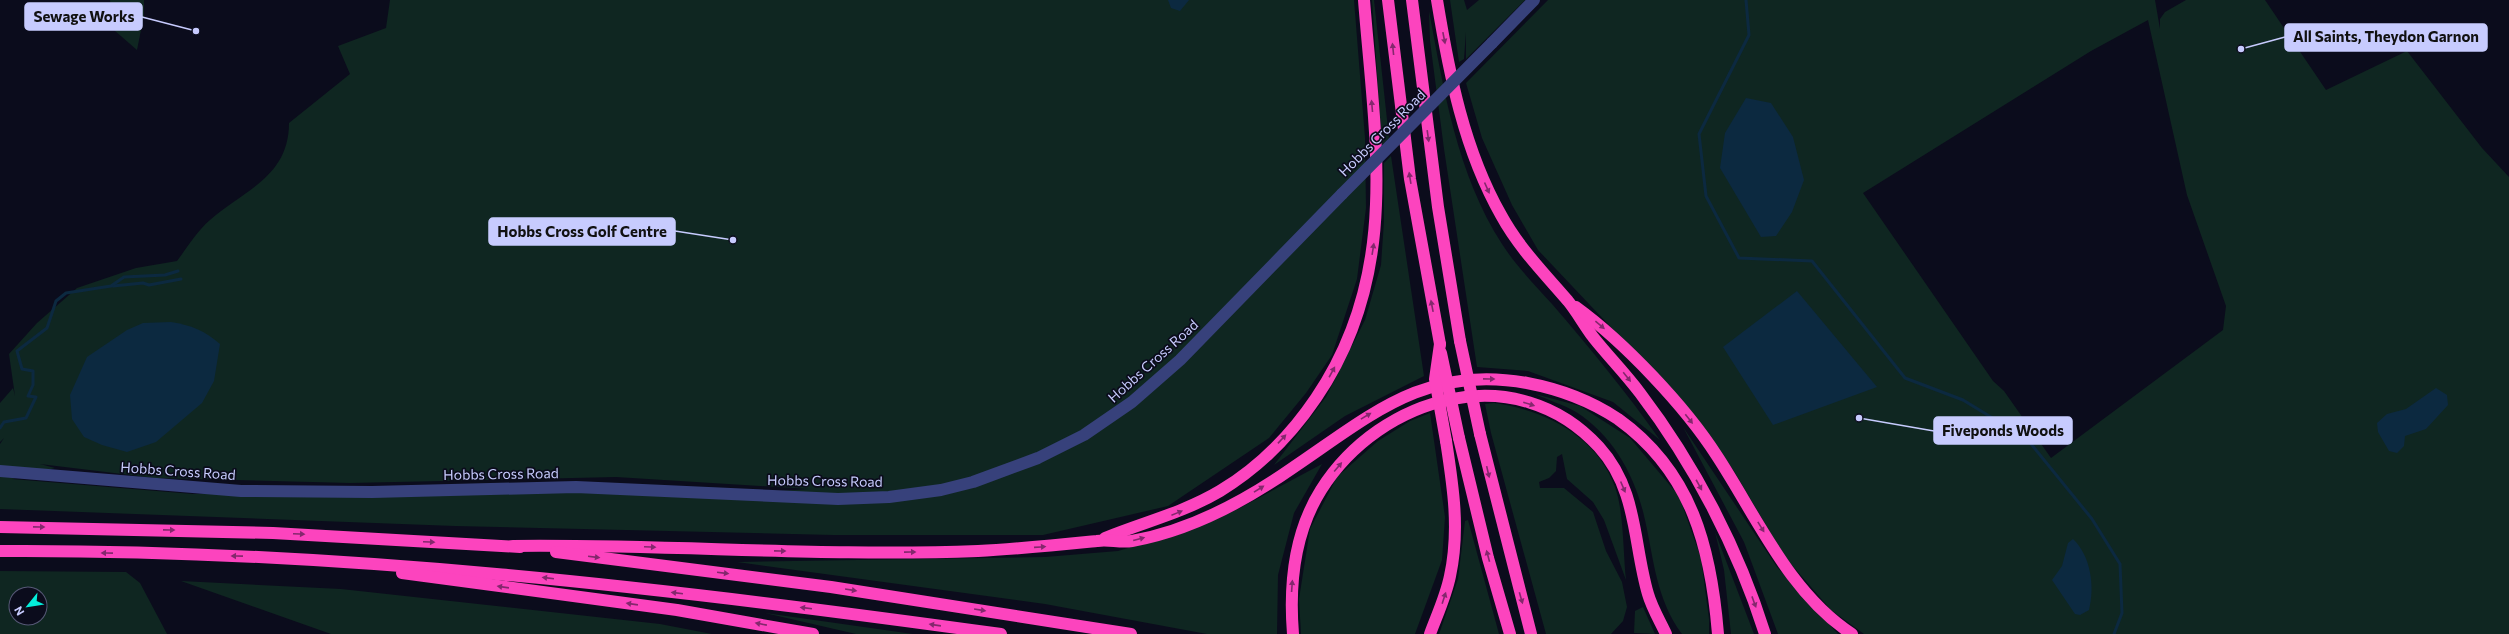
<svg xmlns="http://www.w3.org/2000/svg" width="2509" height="634" viewBox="0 0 2509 634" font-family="Commissioner,sans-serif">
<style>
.green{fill:#0f2621;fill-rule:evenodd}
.water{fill:#0c2940}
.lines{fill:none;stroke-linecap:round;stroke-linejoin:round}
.stream{stroke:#0c2940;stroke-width:3}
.minor{stroke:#37417b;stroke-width:12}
.highway{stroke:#fc44be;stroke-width:12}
.minor-bridge{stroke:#37417b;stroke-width:12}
.highway-bridge{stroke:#fc44be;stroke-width:12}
.oneway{fill:#84286d}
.labels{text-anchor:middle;stroke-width:3.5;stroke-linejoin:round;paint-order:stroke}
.street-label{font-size:14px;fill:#c7cbfe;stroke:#0b0c1c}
.leader{fill:none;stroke:#c7cbfe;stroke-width:1.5}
.callout-dot{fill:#c7cbfe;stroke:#0b0c1c;stroke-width:1.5}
.callout{fill:#c7cbfe;stroke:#c7cbfe;stroke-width:1.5}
.callout-label{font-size:15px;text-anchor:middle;font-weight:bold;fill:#111}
</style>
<rect width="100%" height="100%" fill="#0b0c1c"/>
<g class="green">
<path d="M110,0H144V15L137,50L114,30Z"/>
<path d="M390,0H1354L1365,138L1366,208L1357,279L1332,355L1306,393L1269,438L1168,506L1043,535H833L455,526L0,509V444L4,438L0,442V403L13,388L15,396L9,354L37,323L77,288L136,268L177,261C187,248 197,231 210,220C244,190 289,177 289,123L350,74L338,46L386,28ZM40,464L155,478L350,483L616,477L810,489L697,496L470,489L193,494L12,479L55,468Z"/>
<path d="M1372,0H1374L1389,138L1382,145Z"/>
<path d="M1450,0H1464L1467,10L1479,0H1525L1466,59V32L1464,59L1459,62Z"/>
<path d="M1548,0H2155L2160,29V19L2165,12L2186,0H2265L2326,90L2407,51L2482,148L2509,177V634H1864L1831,610L1784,556L1734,471L1692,413L1538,250L1512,205L1482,138L1466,83ZM2148,20L2187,195L2226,306L2223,330L2051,458L2004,391L1993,381L1863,193L2091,51Z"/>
<path d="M1429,11C1444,91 1457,174 1502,244C1516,266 1535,285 1552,304C1590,348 1627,393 1660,440L1613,402L1528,371L1477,367L1444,149L1430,41Z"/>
<path d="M1391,156L1424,376L1345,416L1274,465L1326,397L1365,320L1381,265L1384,221V163Z"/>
<path d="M1535,394L1580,406L1630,438L1679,496L1701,558L1709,619V634H1682C1656,599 1654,560 1645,520C1636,478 1614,436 1576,412C1564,405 1548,400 1535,394Z"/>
<path d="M1494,403C1545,410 1597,436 1615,487C1624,511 1623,554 1626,580L1604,520L1593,502L1567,479L1562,454L1557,457L1556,471L1549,478L1539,482L1540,488H1564L1593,512L1606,551L1622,582L1627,607L1623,621L1611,634H1546L1491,433L1485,404Z"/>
<path d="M1430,413L1445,517L1442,560L1415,634H1301L1299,599L1310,529L1337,477L1378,441L1410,421Z"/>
<path d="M1683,427L1777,567L1838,634H1778L1744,542Z"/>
<path d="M1322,464L1294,513L1278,575L1277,634H1207L1045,604L737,562L1045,557L1118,551L1194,528L1238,509Z"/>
<path d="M1468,520L1499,634H1439L1458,579L1465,521Z"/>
<path d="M1715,532L1754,634H1731L1724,570Z"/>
<path d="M0,571L126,572L140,583L167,634H0ZM16,594H40V618H16Z"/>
<path d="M181,581L341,589L660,624L712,634H331Z"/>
<path d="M1643,607L1655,634L1634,633L1635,611Z"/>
<path d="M765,613L913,634H856Z"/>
</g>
<g class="water">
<path d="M1168,0H1189L1180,11L1171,8Z"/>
<path d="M1746,98L1771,103L1793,137L1804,180L1792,212L1776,236L1761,237L1720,168L1725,133Z"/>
<path d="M1797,291L1877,387L1773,425L1723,347Z"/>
<path d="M171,322C191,325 205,331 220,344L214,381L202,403L156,442L127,452L102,445L84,437L72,419L70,395L87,357L127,330L143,323Z"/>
<path d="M2436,388L2447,395L2448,405L2426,429L2405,436L2404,446L2397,453L2389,451L2378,432L2377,423L2387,414L2406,409Z"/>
<path d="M2073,539C2091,556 2095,587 2089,610L2080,615L2075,614L2052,580L2062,566L2068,543Z"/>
</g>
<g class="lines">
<g class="stream">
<path d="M1746,0L1749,35L1699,134L1706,196L1739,258L1812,261L1905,378L1963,400L2027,439L2092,519L2120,564L2122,613L2114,634"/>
<path d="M113,286L143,283L149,285L181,279"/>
<path d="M0,428L4,422L26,418L36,397L28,396L33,385V371L22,369L17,351L47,328L56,301L66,293L111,286L124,277L165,275L178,271"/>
</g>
<g class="minor">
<path d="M1492,43L1534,0"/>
<path d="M0,471L241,491L372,492L576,487L838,499L889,497L941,490L973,482L1038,458L1084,435L1132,402L1180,360L1342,194"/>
</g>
<g class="highway">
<path d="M1388,0L1410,179L1440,344"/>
<path d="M1412,0L1438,207L1460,341"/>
<path d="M1437,0C1449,73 1464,150 1501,215C1519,248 1544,273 1568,301C1577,312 1584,325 1593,337C1608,356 1625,373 1640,393C1694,464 1738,548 1765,634"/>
<path d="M1576,307C1624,342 1685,406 1717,456C1757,517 1789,593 1852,634"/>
<path d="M1480,434L1531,634"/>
<path d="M1459,438L1488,558L1510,634"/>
<path d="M0,527L273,533L520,547"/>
<path d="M1105,538C1144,522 1183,513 1220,491C1258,468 1291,435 1316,398C1401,273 1375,141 1364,0"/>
<path d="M513,546C668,544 823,557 978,551C1018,549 1057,545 1097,541C1108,539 1120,543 1132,541C1188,531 1245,501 1291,469C1370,416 1425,364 1527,383C1559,389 1591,401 1618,419C1692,472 1711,548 1718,634"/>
<path d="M0,551C336,549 669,588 1001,634"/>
<path d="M556,552L831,587L1131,634"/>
<path d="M402,573L677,610L813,634"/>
<path d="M1293,634C1289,585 1294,533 1321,490C1381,395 1517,357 1599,447C1638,490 1633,543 1648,594C1652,608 1660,621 1666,634"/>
<path d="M1430,634C1437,615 1446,596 1450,576C1460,530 1453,486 1446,441"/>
</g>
<path class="minor-bridge" d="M1342,194L1492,43"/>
<g class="highway-bridge">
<path d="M1460,341L1480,434"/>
<path d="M1440,344L1435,379L1446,441"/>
<path d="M1441,353L1459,438"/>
</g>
</g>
<defs><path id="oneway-solid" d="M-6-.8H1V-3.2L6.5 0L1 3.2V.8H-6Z"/></defs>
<g class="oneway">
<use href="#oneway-solid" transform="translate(1444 38) rotate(79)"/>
<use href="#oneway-solid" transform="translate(1393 49) rotate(-96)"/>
<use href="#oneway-solid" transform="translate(1372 106) rotate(-95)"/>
<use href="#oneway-solid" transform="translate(1428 136) rotate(82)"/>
<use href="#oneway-solid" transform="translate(1410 178) rotate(-99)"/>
<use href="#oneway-solid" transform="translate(1487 188) rotate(66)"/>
<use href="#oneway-solid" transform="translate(1373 249) rotate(-81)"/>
<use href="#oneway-solid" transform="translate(1432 306) rotate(-101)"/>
<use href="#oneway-solid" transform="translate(1600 325) rotate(40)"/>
<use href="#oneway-solid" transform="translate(1332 372) rotate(-61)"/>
<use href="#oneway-solid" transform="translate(1627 377) rotate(51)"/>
<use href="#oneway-solid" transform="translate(1489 379) rotate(1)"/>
<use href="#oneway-solid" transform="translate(1529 404) rotate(17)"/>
<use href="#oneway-solid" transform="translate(1366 416) rotate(-31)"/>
<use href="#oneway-solid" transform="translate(1689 419) rotate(52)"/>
<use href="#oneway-solid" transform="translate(1282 439) rotate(-47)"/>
<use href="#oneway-solid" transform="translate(1338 467) rotate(-50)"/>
<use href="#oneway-solid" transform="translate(1488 472) rotate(77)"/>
<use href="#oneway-solid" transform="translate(1699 485) rotate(61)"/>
<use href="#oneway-solid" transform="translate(1623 487) rotate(67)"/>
<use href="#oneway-solid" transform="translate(1259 489) rotate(-32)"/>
<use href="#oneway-solid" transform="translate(1177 513) rotate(-22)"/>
<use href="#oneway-solid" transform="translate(39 527) rotate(1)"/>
<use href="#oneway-solid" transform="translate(1761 527) rotate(58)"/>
<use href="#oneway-solid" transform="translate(169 530) rotate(1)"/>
<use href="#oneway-solid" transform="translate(299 534) rotate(3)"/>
<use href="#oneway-solid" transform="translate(1139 539) rotate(-15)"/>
<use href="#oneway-solid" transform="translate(429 542) rotate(3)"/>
<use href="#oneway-solid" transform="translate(650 547) rotate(2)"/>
<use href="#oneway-solid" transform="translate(1040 547) rotate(-4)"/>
<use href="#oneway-solid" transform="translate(780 551) rotate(1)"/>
<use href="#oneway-solid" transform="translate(910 552) rotate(-1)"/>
<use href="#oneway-solid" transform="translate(107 553) rotate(-179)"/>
<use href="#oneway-solid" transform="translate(237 556) rotate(-179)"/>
<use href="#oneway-solid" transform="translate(1488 556) rotate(-105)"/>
<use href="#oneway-solid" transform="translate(594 557) rotate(7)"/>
<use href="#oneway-solid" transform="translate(723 573) rotate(7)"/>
<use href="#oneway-solid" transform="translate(548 578) rotate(-173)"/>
<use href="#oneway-solid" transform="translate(1292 586) rotate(-86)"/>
<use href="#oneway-solid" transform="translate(503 587) rotate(-172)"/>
<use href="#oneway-solid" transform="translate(851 590) rotate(9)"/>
<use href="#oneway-solid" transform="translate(677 593) rotate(-173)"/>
<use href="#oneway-solid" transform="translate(1444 598) rotate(-72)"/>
<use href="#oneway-solid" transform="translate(1521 598) rotate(74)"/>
<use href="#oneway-solid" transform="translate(1754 602) rotate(70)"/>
<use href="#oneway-solid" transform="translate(632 604) rotate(-172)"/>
<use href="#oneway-solid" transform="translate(806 608) rotate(-173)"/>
<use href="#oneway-solid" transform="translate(980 610) rotate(9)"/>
<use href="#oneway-solid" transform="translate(761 624) rotate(-169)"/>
<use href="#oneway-solid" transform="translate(935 625) rotate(-172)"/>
</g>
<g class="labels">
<g class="street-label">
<text transform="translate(1382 133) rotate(-45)" y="5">Hobbs Cross Road</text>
<text transform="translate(1153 361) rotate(-42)" y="5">Hobbs Cross Road</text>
<text transform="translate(178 471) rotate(4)" y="5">Hobbs Cross Road</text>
<text transform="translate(501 474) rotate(-1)" y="5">Hobbs Cross Road</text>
<text transform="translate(825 481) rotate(1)" y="5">Hobbs Cross Road</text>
</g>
</g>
<path class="leader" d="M196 31L142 17M2241 49L2285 37M733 240L675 231M1859 418L1934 431"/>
<g class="callout-dot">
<circle cx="196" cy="31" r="4"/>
<circle cx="2241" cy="49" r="4"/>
<circle cx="733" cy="240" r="4"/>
<circle cx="1859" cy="418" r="4"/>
</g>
<g class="callout">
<rect x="25" y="3" width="117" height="27" rx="4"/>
<rect x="2285" y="24" width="202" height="27" rx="4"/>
<rect x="489" y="218" width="186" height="27" rx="4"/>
<rect x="1934" y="417" width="138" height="27" rx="4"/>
</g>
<g class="callout-label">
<text x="84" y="22">Sewage Works</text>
<text x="2386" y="42">All Saints, Theydon Garnon</text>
<text x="582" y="237">Hobbs Cross Golf Centre</text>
<text x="2003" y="436">Fiveponds Woods</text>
</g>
<g transform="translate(28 606) rotate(240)"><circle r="19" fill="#0b0c1c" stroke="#565876"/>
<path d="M0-3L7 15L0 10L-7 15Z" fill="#04eedb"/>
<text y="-6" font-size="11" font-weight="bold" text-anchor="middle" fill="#c7cbfe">N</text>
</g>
</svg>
